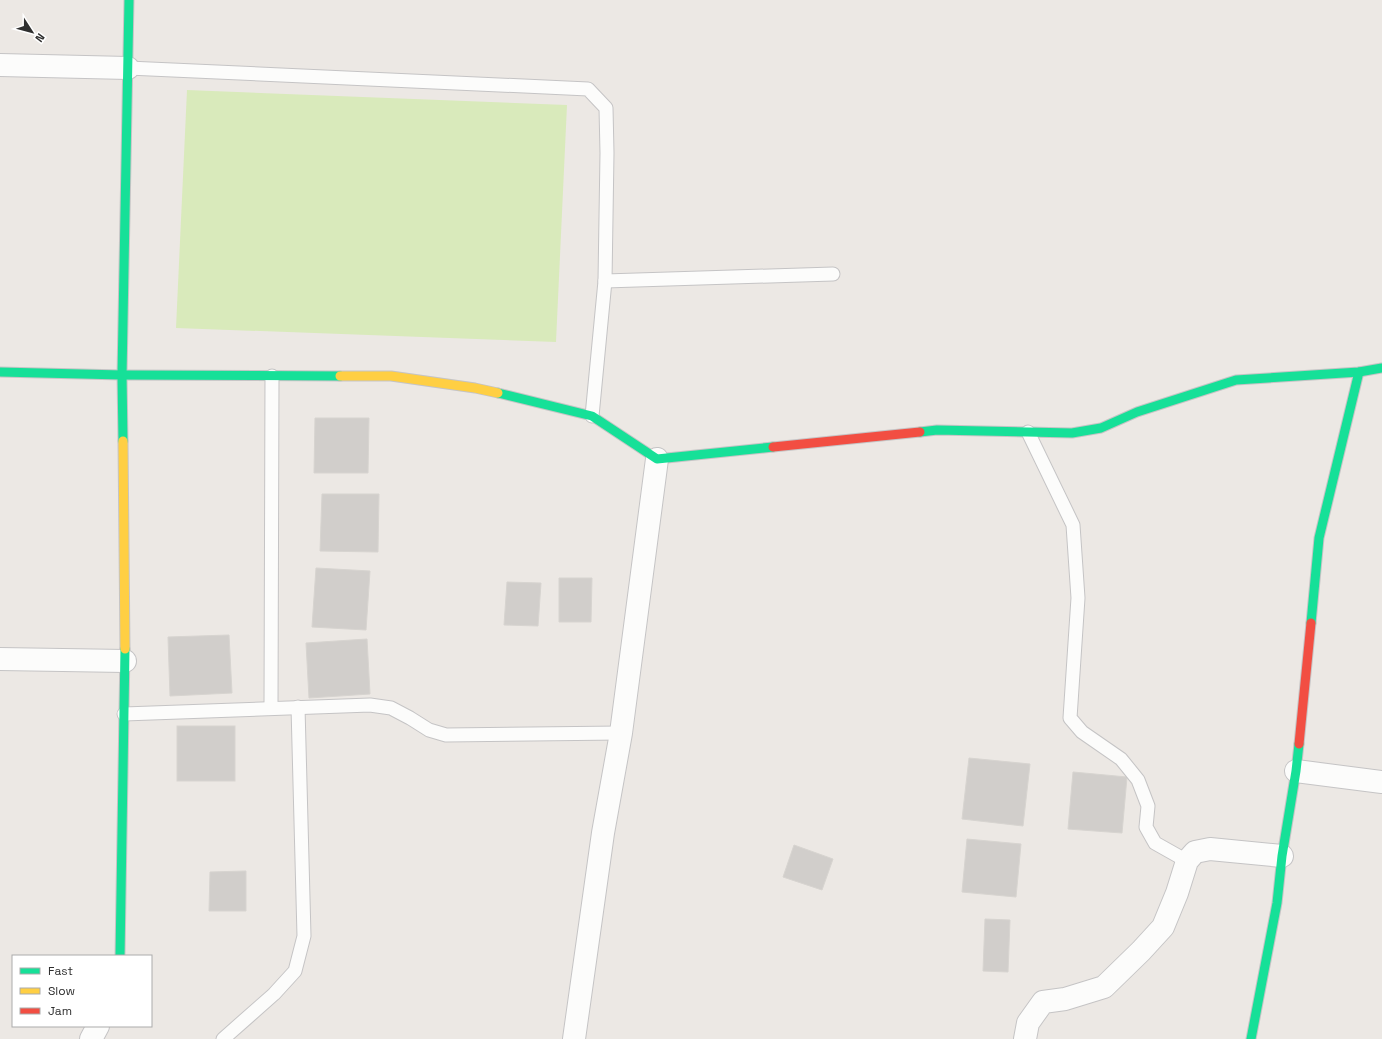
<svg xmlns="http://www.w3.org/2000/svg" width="1382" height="1039" viewBox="0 0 1382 1039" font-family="'Space Grotesk',sans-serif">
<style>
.pitch{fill:#d9eabb}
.building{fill:#d1cecb;stroke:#d7d4d0}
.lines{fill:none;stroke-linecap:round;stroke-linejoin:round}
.lane-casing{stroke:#c5c4c5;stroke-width:15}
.street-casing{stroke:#c5c4c5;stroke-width:24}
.fast-casing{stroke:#c5c4c5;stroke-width:11}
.slow-casing{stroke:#c5c4c5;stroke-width:11}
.jam-casing{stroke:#c5c4c5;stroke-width:11}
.lane{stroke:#fcfcfb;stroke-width:13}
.street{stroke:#fcfcfb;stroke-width:22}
.fast{stroke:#16e098;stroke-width:9}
.slow{stroke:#ffcf43;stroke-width:9}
.jam{stroke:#f24e42;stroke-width:9}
</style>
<rect width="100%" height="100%" fill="#ece8e4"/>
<path class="pitch" d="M187,90L567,105L556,342L176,328Z"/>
<g class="building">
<path d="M315,418H369L368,473H314Z"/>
<path d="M322,494H379L378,552L320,551Z"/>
<path d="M316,568L370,571L366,630L312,627Z"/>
<path d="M559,578H592L591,622H559Z"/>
<path d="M507,582L541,583L538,626L504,625Z"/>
<path d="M229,635L232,693L170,696L168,637Z"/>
<path d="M367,639L370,694L309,698L306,643Z"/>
<rect x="177" y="726" width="58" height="55"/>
<path d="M969,758L1030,764L1023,826L962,819Z"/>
<path d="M1073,772L1127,777L1122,833L1068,829Z"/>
<path d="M967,839L1021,844L1016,897L962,892Z"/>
<path d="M794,845L833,859L822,890L783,877Z"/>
<path d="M246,871V911H209L210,872Z"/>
<path d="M985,919L1010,920L1008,972L983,971Z"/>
</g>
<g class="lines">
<g class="lane-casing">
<g id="lane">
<path d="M128,68L588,89L606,108L607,153L605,281L592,416"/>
<path d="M605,281L833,274"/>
<path d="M1028,432L1073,525L1078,598L1070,718L1082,732L1121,759L1138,780L1148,806L1146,827L1155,843L1187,861"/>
<path d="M271,708L272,376"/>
<path d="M124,714L370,705L391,708L410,718L429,730L446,735L621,733"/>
<path d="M223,1039L274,994L295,971L304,936L298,707"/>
</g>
</g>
<g class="street-casing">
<g id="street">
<path d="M0,65L128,68"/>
<path d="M0,659L125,661"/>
<path d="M1296,771L1382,782"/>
<path d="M91,1039L98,1026"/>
<path d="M574,1039L603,833L621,733L657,459"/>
<path d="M1025,1039L1028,1023L1043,1002L1065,999L1104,987L1141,951L1163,927L1177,893L1187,861L1195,852L1210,849L1282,856"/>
</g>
</g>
<g class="fast-casing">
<g id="fast">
<path d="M0,372L122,375L340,376"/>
<path d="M498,393L592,416L657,459L773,447"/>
<path d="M920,432L937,430L1072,433L1101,428L1137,412L1236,380L1359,372L1382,368"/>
<path d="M123,441L122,375L129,0"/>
<path d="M1311,623L1319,538L1359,372"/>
<path d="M120,956L125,649"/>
<path d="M1251,1039L1277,903L1282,856L1296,771L1299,744"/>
</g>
</g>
<g class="slow-casing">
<g id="slow">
<path d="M340,376H391L475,388L498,393"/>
<path d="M123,441L125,649"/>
</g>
</g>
<g class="jam-casing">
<g id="jam">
<path d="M773,447L920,432"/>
<path d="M1299,744L1311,623"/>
</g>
</g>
<use href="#lane" class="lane"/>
<use href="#street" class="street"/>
<use href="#fast" class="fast"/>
<use href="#slow" class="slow"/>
<use href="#jam" class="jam"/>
</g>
<rect x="12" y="955" width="140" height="72" fill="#ffffff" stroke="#ababab"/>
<rect x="20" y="968" width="20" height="6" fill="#16e098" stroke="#ababab"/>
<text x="48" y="975" font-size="12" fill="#2e2e2e">Fast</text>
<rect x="20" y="988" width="20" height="6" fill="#ffcf43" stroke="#ababab"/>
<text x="48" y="995" font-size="12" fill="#2e2e2e">Slow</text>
<rect x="20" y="1008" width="20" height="6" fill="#f24e42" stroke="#ababab"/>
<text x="48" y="1015" font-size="12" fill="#2e2e2e">Jam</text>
<g transform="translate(32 32) rotate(126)" stroke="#ffffff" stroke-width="3" paint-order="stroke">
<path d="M0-3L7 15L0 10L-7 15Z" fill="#2e2e2e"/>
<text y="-6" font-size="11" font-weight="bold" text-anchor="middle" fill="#2e2e2e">N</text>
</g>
</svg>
